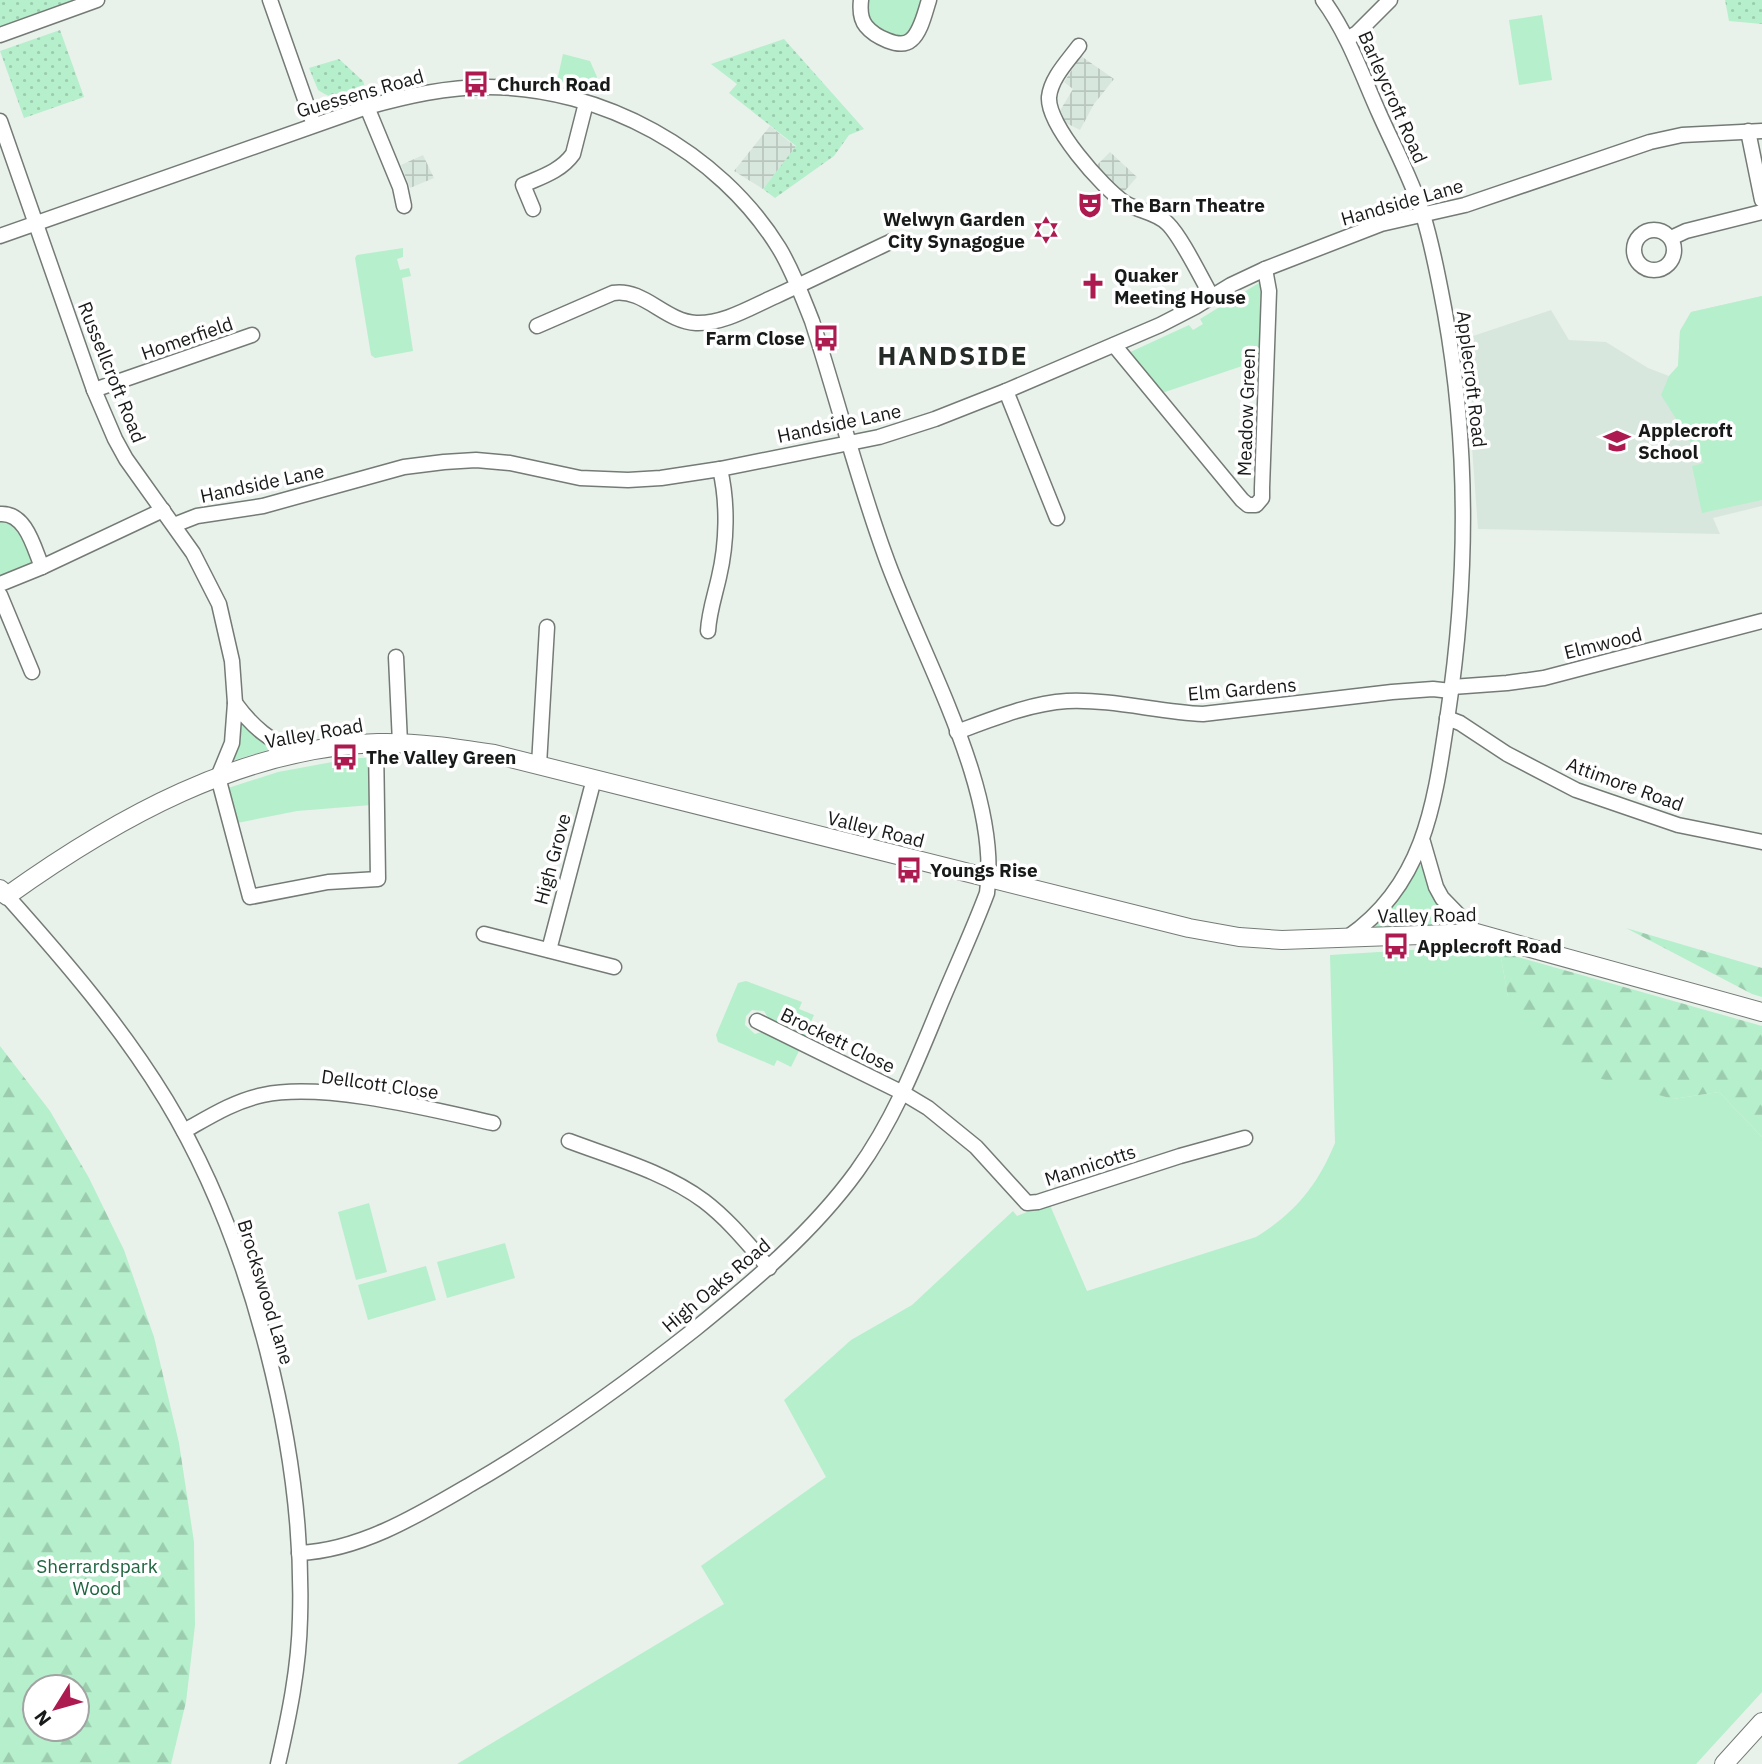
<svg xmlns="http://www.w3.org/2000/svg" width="1762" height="1764" viewBox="0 0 1762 1764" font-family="'IBM Plex Sans',sans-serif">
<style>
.built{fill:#d8e7dd}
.industrial{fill:url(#industrial-grid)}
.grass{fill:#b6efcb}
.forest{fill:url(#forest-firs);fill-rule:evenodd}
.park{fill:url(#park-dots)}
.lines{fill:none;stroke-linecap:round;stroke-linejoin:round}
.minor-casing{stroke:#747b76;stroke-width:17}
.major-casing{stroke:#747b76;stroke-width:20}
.minor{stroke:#fff;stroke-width:14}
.major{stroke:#fff;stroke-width:18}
.labels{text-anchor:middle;stroke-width:7;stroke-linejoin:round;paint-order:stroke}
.poi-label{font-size:19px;font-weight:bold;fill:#171a18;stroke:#fff;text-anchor:start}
.street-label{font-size:19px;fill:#171a18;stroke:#fff}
.park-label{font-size:19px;fill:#1e6540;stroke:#fff}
.district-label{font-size:26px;font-weight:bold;letter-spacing:2px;fill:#252b27;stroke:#fff}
</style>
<defs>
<pattern id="industrial-grid" width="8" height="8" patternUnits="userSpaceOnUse" patternTransform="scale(1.75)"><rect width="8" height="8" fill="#d8e7dd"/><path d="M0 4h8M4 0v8" fill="none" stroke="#b9c6bd"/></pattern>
<pattern id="forest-firs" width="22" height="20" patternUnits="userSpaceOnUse" patternTransform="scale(1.75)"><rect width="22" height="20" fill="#b6efcb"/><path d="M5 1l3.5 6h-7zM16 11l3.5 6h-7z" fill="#9cccae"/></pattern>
<pattern id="park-dots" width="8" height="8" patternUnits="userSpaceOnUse" patternTransform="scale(1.75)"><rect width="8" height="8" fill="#b6efcb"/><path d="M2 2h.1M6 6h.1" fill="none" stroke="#9cccae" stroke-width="1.8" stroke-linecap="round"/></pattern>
</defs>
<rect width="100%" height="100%" fill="#e9f1eb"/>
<path class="built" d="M1762,296V506L1713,518L1720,534L1478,529L1464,339L1551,310L1569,340L1606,342L1648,368L1669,376L1678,366L1680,331L1691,312Z"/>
<g class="industrial">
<path d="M1081,56L1114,79L1094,104L1080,130L1062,121L1058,114L1073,89L1064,82Z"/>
<path d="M770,126L796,147L763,189L734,171Z"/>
<path d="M1110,152L1137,177L1124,192L1125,196L1096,166Z"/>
<path d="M423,155L434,178L410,188L401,165Z"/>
</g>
<g class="grass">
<path d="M865,0H925C918,16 916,33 899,39C876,29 867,26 865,0Z"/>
<path d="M1542,15L1552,80L1519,85L1509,20Z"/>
<path d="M563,54L590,61L597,77L593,90L557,81Z"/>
<path d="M403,248V257L397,259L400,270L409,268L411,276L402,278L413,351L375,358L371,355L355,258L357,255Z"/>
<path d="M1262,281L1263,359L1159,394L1126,354L1189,325L1193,330L1203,324L1200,319Z"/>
<path d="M1762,296V500L1702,513L1692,466L1704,463L1661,395L1669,376L1678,366L1680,331L1691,312Z"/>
<path d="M0,518L20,526L34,563L0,578Z"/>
<path d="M244,723L255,736L274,748L232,761L240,724Z"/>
<path d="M354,758H372L371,805L297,811L237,823L225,789L278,772Z"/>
<path d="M1418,865L1423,866L1432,896L1452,922L1450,925L1376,927L1374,924C1394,907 1406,888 1418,865Z"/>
<path d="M1428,949L1500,952L1508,997L1673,1099L1719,1092L1762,1137V1692L1696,1764H457L724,1604L701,1566L826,1477L784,1400L851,1340L912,1305L1013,1211L1017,1216L1049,1203L1087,1291L1256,1237C1296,1212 1317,1186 1335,1143L1330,955Z"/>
<path d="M746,981L802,1002L799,1009L814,1015L804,1037L769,1019L764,1011L752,1010L746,1016L745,1025L755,1034L764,1031L800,1049L791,1067L777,1060L774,1066L718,1042L716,1035L738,983Z"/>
<path d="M369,1203L387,1272L356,1280L338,1212Z"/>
<path d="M505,1243L515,1278L447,1298L437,1262Z"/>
<path d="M426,1266L436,1300L368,1320L358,1285Z"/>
</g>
<g class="forest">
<path d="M1626,928L1762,968V997L1752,994Z"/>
<path d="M1500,952L1762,1026V1137L1719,1092L1673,1099L1570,1070L1508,997Z"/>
<path d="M0,1046L50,1111L89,1178L124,1250L154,1337L179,1443L194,1542L195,1625L186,1702L171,1764H0ZM35,1687H77V1729H35Z"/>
</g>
<g class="park">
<path d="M0,0H76L0,29Z"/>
<path d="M1725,0H1762V24L1729,21Z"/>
<path d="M60,30L84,97L24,118L0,51Z"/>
<path d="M784,39L864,129L849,135L834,156L775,198L763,189L796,146L729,93L737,84L711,64Z"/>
<path d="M339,59L363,81L367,92C348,99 336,102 318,90L309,68Z"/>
</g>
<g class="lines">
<g class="minor-casing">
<g id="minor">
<path d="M270,0L314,125"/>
<path d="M861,0C860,9 860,19 866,26C874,36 900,50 911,40C921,32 925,12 929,0"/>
<path d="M1323,0C1348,34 1362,75 1379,113C1394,147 1412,180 1423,215C1433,247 1439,281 1445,313C1469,447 1468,579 1448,713C1435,800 1426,883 1348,937"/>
<path d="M0,35L97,0"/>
<path d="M1347,39L1357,33L1390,0"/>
<path d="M1079,46C1068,61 1051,78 1049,97C1047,125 1102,187 1125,203C1138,211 1157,212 1168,224C1182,238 1201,278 1212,297"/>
<path d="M367,107L400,187L404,206"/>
<path d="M0,121L94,390L115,439L126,459L193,553L219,604L232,661L235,703"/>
<path d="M1748,131L1762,200"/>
<path d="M533,209L523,185C541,177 561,171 573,154L586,103"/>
<circle cx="1654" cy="250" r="20"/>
<path d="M0,236L367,107C407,96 446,87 488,87C602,87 719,151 779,248C793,271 802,296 812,321C837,398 857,478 885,555C920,654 1001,789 987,893C972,933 954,971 938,1010C915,1066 893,1121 857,1171C812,1233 754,1281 695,1329C624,1385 552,1437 473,1483C420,1514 362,1550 299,1553"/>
<path d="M1671,238L1686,231L1762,212"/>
<path d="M537,326L613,293C644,288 664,321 696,323C724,324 751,307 776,296C815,278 854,259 892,241"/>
<path d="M1114,345L1242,500L1248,505H1256L1262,498V488L1269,291L1265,269"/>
<path d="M94,390L252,335"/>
<path d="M1006,391L1057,518"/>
<path d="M0,514C26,512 34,548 42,567"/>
<path d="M174,525L197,516L263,506L404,467L444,462L476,460L510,463L580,478L628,480L661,478L720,469L879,437L935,419L1006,391L1160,325L1195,307L1231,285L1265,269L1381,224L1465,205L1650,142L1682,135L1762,131"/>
<path d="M0,584L42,567L163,510"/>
<path d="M0,595L32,672"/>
<path d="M708,631C709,612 715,595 719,577C727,543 728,503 720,469"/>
<path d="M396,657L400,743"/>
<path d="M1452,687L1507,683L1544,678L1762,621"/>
<path d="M1447,718L1460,723L1507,754L1576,790L1678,825L1762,842"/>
<path d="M957,732C992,719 1031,703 1067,701C1113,699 1158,712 1203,714L1392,692L1433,689L1451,691"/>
<path d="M297,754C269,739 254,729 235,703L232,743L218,777L250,897L328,882L378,879L376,743"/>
<path d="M539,765L547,627"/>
<path d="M1423,842L1436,887L1442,898L1476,933"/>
<path d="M7,896C65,961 121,1026 166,1100C252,1242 305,1453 300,1618C299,1668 289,1716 278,1764"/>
<path d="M484,934L614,967"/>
<path d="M549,950L594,779"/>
<path d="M757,1021L903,1093L928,1108L976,1147L1027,1203L1038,1202L1180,1156L1245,1138"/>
<path d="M184,1131C209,1117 234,1101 263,1095C324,1082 430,1109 493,1123"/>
<path d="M569,1141C614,1158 665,1172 704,1201C729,1220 748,1244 769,1268"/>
</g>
</g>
<g class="major-casing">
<g id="major">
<path d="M0,889L7,896C116,818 241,748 378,743C417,742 456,748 494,754L1189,928L1239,937L1282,940L1476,933L1762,1012"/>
<path d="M1724,1764L1762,1722"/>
</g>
</g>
<use href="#minor" class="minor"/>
<use href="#major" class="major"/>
</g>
<defs>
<g id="bus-bare" transform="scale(2.1)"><path d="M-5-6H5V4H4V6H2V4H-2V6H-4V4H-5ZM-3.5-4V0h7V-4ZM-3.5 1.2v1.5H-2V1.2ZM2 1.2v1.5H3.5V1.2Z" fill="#ac1a4f" stroke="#fff" stroke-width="2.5" paint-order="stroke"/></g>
<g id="theatre-bare" transform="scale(2.1)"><path d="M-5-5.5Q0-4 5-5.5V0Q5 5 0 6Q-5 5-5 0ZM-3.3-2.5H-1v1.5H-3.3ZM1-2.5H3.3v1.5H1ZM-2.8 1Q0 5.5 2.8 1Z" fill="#ac1a4f" stroke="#fff" stroke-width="2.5" paint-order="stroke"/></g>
<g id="synagogue-bare" transform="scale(2.1)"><path d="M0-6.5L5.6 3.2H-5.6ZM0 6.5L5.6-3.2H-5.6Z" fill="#ac1a4f" stroke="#fff" stroke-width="2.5" paint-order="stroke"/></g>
<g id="church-bare" transform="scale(2.1)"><path d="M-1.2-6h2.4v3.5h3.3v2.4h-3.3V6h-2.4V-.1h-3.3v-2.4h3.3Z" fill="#ac1a4f" stroke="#fff" stroke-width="2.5" paint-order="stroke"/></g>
<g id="school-bare" transform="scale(2.1)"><path d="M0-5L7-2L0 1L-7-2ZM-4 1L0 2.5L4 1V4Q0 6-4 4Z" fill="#ac1a4f" stroke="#fff" stroke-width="2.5" paint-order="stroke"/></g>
</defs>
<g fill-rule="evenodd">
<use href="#bus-bare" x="476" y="84"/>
<use href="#theatre-bare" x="1090" y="205"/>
<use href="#synagogue-bare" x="1046" y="230"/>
<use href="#church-bare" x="1093" y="286"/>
<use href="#bus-bare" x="826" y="338"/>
<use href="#school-bare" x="1617" y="441"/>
<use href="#bus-bare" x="345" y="757"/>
<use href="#bus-bare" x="909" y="870"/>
<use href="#bus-bare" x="1396" y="946"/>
</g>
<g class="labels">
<g class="poi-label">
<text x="497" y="91">Church Road</text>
<text x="1111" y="212">The Barn Theatre</text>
<text x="1025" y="226" text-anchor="end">Welwyn Garden<tspan x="1025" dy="22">City Synagogue</tspan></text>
<text x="1114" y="282">Quaker<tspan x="1114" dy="22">Meeting House</tspan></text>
<text x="805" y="345" text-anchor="end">Farm Close</text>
<text x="1638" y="437">Applecroft<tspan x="1638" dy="22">School</tspan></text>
<text x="366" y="764">The Valley Green</text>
<text x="930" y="877">Youngs Rise</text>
<text x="1417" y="953">Applecroft Road</text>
</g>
<g class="street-label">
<text transform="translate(360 93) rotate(-16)" y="7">Guessens Road</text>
<text transform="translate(1393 97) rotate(66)" y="7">Barleycroft Road</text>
<text transform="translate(1402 202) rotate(-16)" y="7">Handside Lane</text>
<text transform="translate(187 338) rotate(-19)" y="7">Homerfield</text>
<text transform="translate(112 372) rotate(68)" y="7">Russellcroft Road</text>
<text transform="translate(1472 379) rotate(83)" y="7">Applecroft Road</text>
<text transform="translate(1246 412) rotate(-88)" y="7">Meadow Green</text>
<text transform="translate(839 423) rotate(-12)" y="7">Handside Lane</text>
<text transform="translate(262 483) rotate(-12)" y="7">Handside Lane</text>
<text transform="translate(1603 643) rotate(-14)" y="7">Elmwood</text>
<text transform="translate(1242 689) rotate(-5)" y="7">Elm Gardens</text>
<text transform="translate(314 733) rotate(-10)" y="7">Valley Road</text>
<text transform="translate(1625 784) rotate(20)" y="7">Attimore Road</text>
<text transform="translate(876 829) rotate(14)" y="7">Valley Road</text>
<text transform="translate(552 859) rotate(-75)" y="7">High Grove</text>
<text transform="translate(1427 915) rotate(-1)" y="7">Valley Road</text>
<text transform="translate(838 1040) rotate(26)" y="7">Brockett Close</text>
<text transform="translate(380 1084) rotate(8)" y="7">Dellcott Close</text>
<text transform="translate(1090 1165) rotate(-18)" y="7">Mannicotts</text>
<text transform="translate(716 1285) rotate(-40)" y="7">High Oaks Road</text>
<text transform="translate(266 1292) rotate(73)" y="7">Brockswood Lane</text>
</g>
<g class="park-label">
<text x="97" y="1573">Sherrardspark<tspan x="97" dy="22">Wood</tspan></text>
</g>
<g class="district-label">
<text x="953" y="365">HANDSIDE</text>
</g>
</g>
<g transform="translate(56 1708) rotate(233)"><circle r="33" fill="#ffffff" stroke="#a2a3a3" stroke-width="2"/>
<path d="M0-5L12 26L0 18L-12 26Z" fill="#ac1a4f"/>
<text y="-10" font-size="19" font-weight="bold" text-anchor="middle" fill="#171a18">N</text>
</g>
</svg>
